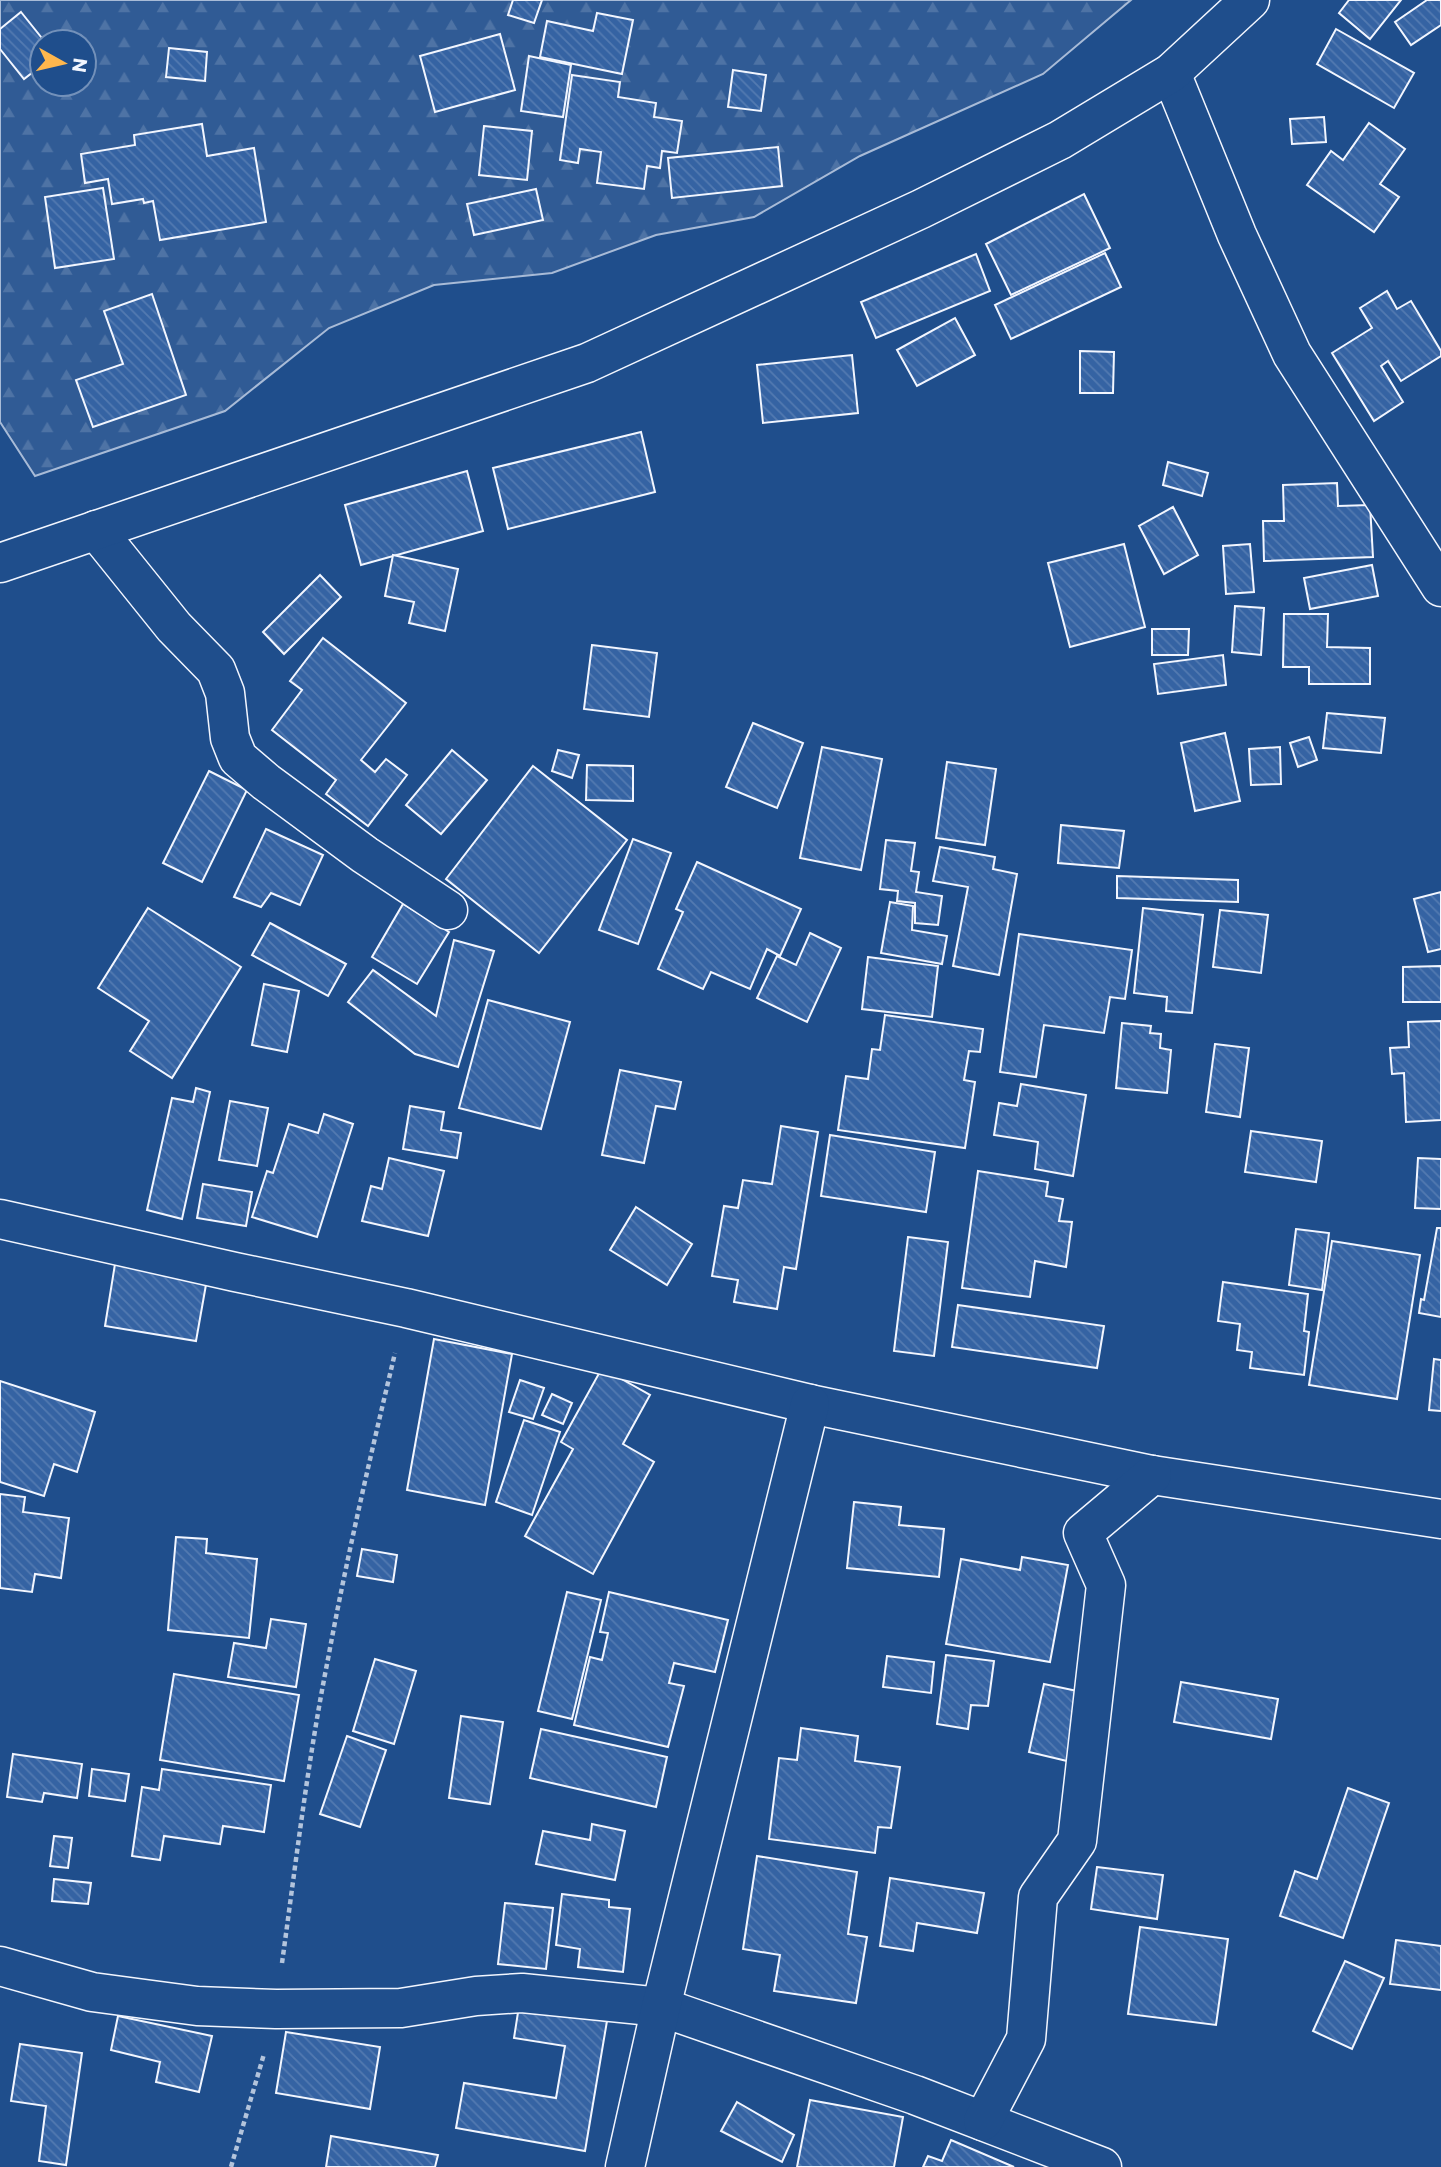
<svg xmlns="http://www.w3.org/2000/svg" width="1441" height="2167" viewBox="0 0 1441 2167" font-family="Commissioner,sans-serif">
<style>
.forest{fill:url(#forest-firs);stroke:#a8bbd7;stroke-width:2;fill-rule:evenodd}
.building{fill:url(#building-back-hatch);stroke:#f2f6ff;stroke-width:2}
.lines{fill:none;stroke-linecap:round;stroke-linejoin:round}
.minor-casing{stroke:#f2f6ff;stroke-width:41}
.secondary-casing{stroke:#f2f6ff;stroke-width:41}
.path{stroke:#b3c4dc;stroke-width:4.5;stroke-dasharray:5 3.5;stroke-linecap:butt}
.minor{stroke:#1f4e8c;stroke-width:38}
.secondary{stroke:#1f4e8c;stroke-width:38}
</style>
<defs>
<pattern id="forest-firs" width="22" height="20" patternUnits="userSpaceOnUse" patternTransform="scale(1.75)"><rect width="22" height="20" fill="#305b95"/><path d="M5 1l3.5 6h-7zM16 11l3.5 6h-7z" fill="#4e73a5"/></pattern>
<pattern id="building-back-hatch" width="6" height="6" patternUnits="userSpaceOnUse" patternTransform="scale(1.75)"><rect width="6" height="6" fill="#3563a3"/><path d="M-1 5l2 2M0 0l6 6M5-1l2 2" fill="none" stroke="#537ab1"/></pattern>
</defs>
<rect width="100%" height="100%" fill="#1f4e8c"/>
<path class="forest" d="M0,0H1131L1043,74L860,156L754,217L656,235L552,273L434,285L329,328L225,411L35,476L0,422ZM42,42H84V84H42Z"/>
<g class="building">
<path d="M513,0H542L534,23L508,15Z"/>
<path d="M1349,0H1401L1370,39L1339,13Z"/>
<path d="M1427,0H1441V25L1411,45L1395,22Z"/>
<path d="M21,12L45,42H42V65L24,79L0,49V29Z"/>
<path d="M597,13L633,20L622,74L540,57L547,21L593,31Z"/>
<path d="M1336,29L1414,73L1394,108L1317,64Z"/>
<path d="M500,34L515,90L435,112L420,56Z"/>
<path d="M169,48L207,52L205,81L166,77Z"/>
<path d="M529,56L571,65L563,117L521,111Z"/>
<path d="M733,70L766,75L761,111L728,107Z"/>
<path d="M572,75L620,82L618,97L656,103L654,117L682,121L677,153L662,151L660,168L647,166L644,189L597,183L601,152L580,149L578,163L560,160Z"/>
<path d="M1324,117L1326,142L1292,144L1290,119Z"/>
<path d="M1369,123L1405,149L1380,184L1399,197L1374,232L1307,185L1331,151L1343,160Z"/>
<path d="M202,124L207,156L254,148L266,222L160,240L153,201L144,203L143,199L112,204L108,179L85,183L81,154L135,145L134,135Z"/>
<path d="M484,126L532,131L527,180L479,175Z"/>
<path d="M778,147L782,186L672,198L668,158Z"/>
<path d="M103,188L114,259L55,268L45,197Z"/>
<path d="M536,189L543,220L474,235L467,204Z"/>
<path d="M1084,194L1110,248L1011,295L986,244Z"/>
<path d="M1105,253L1121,287L1011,339L995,305Z"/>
<path d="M976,254L990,291L876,338L861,302Z"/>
<path d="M1387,291L1397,309L1411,301L1441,351V356L1401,381L1388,361L1381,366L1403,402L1374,421L1332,353L1372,328L1360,308Z"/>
<path d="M152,294L186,395L93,427L76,380L123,364L104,311Z"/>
<path d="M955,318L975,355L917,386L897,350Z"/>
<path d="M1080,351L1114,352L1113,393H1080Z"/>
<path d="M852,355L858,413L763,423L757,365Z"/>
<path d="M641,432L655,492L508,529L493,468Z"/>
<path d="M1168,462L1208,473L1202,496L1163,485Z"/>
<path d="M467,471L483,531L361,565L345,505Z"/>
<path d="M1337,483L1338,506L1370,505L1373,557L1264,561L1263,521H1284L1283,485Z"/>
<path d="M1173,507L1198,555L1164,574L1139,526Z"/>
<path d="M1124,544L1145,627L1070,647L1048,563Z"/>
<path d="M1250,544L1254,592L1226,594L1223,546Z"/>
<path d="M393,555L458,569L445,631L409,623L414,602L385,596Z"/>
<path d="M1372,565L1378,596L1310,609L1304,578Z"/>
<path d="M320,575L341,597L284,654L263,632Z"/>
<path d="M1235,606L1264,608L1261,655L1232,652Z"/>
<path d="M1284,614H1328L1327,647L1370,648V684H1309V667H1283Z"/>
<path d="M1152,629H1189L1188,655H1152Z"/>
<path d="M323,638L406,703L361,760L375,772L386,759L407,775L368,826L326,794L336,780L272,730L302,690L290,681Z"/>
<path d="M592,645L657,653L649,717L584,709Z"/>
<path d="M1223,655L1226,685L1158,694L1154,664Z"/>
<path d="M1327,713L1385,718L1381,753L1323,748Z"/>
<path d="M753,723L803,743L777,808L726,787Z"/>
<path d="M1225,733L1240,801L1195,811L1181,743Z"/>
<path d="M1309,737L1317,760L1298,767L1290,743Z"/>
<path d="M822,747L882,759L861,870L800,858Z"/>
<path d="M1280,747L1281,784L1251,785L1249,749Z"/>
<path d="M452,750L487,780L441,834L406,805Z"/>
<path d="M558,750L579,755L572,778L552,771Z"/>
<path d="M947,762L996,769L985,845L936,838Z"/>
<path d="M587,765L633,766V801L586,800Z"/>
<path d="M533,766L627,840L539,953L446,879Z"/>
<path d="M209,771L247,790L202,882L163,863Z"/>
<path d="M1061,825L1124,831L1119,868L1058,863Z"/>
<path d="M266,829L323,855L300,905L271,893L261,907L234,897Z"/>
<path d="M633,839L671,853L638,944L599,930Z"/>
<path d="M886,840L915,843L911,871L919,872L916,892L942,896L938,925L915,923V903L897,901L898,891L880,889Z"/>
<path d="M940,847L995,857L993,869L1017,874L999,975L953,966L968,887L933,881Z"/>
<path d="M697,862L801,909L780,956L767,949L750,989L711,972L703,989L658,969L683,912L676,909Z"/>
<path d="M1117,876L1238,880V902L1117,898Z"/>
<path d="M1441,892V949L1428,952L1414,899Z"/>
<path d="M890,902L913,906L912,930L947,936L942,964L881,953Z"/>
<path d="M403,904L449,932L417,984L372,957Z"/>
<path d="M148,908L241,967L172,1078L130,1051L149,1021L98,988Z"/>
<path d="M1143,908L1203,915L1192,1013L1166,1011L1167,997L1134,993Z"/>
<path d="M1220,910L1268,915L1261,973L1213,967Z"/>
<path d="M270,923L346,964L328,996L252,955Z"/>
<path d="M810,933L841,948L807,1022L757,998L777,956L796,965Z"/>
<path d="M1019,934L1132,950L1125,999L1110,997L1104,1033L1044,1025L1036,1077L1000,1072Z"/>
<path d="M454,940L494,951L458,1067L415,1054L348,1002L373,970L436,1016Z"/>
<path d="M868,957L938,966L932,1017L862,1009Z"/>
<path d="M1441,966V1002H1403V967Z"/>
<path d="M264,984L299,991L287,1052L252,1045Z"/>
<path d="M488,1000L570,1022L541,1129L459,1108Z"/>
<path d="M885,1015L983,1029L980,1052L969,1051L964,1080L975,1082L965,1148L838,1130L846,1076L868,1079L872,1049L880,1050Z"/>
<path d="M1441,1021V1120L1406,1122L1404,1073L1392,1074L1390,1048L1409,1047L1408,1022Z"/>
<path d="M1122,1023L1151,1026L1150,1033L1161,1034L1160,1048L1171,1050L1167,1093L1116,1088Z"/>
<path d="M1215,1044L1249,1048L1240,1117L1206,1112Z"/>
<path d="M620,1070L681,1082L675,1109L656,1106L644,1163L602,1155Z"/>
<path d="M1021,1084L1086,1095L1073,1176L1035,1169L1038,1142L994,1135L999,1103L1017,1106Z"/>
<path d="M196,1088L210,1092L182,1219L147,1210L172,1098L193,1102Z"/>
<path d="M230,1101L268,1108L257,1166L219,1160Z"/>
<path d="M410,1106L444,1112L441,1130L461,1133L457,1158L403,1149Z"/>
<path d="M324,1114L353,1124L317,1237L252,1217L267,1171L273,1173L289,1124L318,1133Z"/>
<path d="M781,1126L818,1132L796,1269L784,1267L777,1309L734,1302L738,1280L712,1276L724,1206L738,1208L743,1180L772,1184Z"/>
<path d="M1251,1131L1322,1141L1316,1182L1245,1172Z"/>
<path d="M830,1135L935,1152L926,1212L821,1196Z"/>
<path d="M389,1158L444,1171L428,1236L362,1221L371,1186L382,1189Z"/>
<path d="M1418,1158L1441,1159V1209L1415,1208Z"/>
<path d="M978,1171L1048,1182L1046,1196L1063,1199L1059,1221L1072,1222L1066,1267L1035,1261L1030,1297L962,1288Z"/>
<path d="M203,1184L252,1192L246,1226L197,1218Z"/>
<path d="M636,1207L692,1244L667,1285L610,1250Z"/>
<path d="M1437,1228H1441V1317L1419,1313L1421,1299L1424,1300Z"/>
<path d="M1296,1229L1329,1233L1322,1290L1289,1285Z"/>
<path d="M908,1237L948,1242L934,1356L894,1351Z"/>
<path d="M1332,1241L1420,1255L1397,1399L1309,1385Z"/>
<path d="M115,1264L207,1279L196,1341L105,1326Z"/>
<path d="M1223,1282L1308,1294L1304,1331L1309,1332L1304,1375L1250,1368L1252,1352L1237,1350L1240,1324L1218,1321Z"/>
<path d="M958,1305L1104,1326L1097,1368L952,1347Z"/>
<path d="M434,1339L512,1354L485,1505L407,1490Z"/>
<path d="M1434,1359L1441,1360V1411L1429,1410Z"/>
<path d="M602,1368L650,1395L623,1444L654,1462L593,1574L525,1536L573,1449L561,1442Z"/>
<path d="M520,1380L544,1388L533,1419L509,1412Z"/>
<path d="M0,1381L95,1412L77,1472L54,1464L44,1496L0,1482Z"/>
<path d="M552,1394L572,1403L563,1424L542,1415Z"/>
<path d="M524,1420L560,1432L532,1515L496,1502Z"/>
<path d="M0,1494L25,1497L23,1512L69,1518L61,1578L35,1574L32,1592L0,1588Z"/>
<path d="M854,1502L901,1507L899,1525L944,1529L939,1577L847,1568Z"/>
<path d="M176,1537L207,1539L206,1553L257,1559L249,1638L168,1630Z"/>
<path d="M362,1549L397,1555L393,1582L357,1576Z"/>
<path d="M1022,1557L1068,1565L1050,1662L946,1644L961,1559L1020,1570Z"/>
<path d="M567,1592L601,1600L572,1719L538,1711Z"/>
<path d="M609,1592L728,1620L715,1672L674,1663L669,1683L684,1686L668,1747L574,1725L590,1657L602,1660L608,1633L600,1632Z"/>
<path d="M271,1619L306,1624L296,1687L228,1677L234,1643L266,1648Z"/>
<path d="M946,1655L994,1661L988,1706L971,1705L968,1729L937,1724Z"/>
<path d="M887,1656L934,1662L931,1693L883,1687Z"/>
<path d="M375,1659L416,1671L394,1744L353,1731Z"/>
<path d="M174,1674L299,1695L284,1781L160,1760Z"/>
<path d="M1181,1682L1278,1699L1271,1739L1174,1722Z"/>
<path d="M1044,1684L1082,1692L1067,1761L1029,1752Z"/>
<path d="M461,1716L503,1722L490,1804L449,1798Z"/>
<path d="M801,1728L858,1736L855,1761L900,1767L891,1828L878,1827L875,1853L769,1839L779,1758L797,1760Z"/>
<path d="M541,1729L667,1757L656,1807L530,1778Z"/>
<path d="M347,1736L386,1750L360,1827L320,1814Z"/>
<path d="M13,1754L82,1764L77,1798L44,1793L42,1802L7,1797Z"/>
<path d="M92,1769L129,1774L125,1801L89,1796Z"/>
<path d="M162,1769L271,1785L264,1832L223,1826L220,1844L164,1836L160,1860L132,1856L142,1787L159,1790Z"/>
<path d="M1348,1788L1389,1803L1343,1938L1280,1916L1295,1871L1317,1879Z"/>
<path d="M592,1824L625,1831L615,1880L536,1864L543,1831L590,1840Z"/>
<path d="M54,1836L72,1838L68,1868L50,1866Z"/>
<path d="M757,1856L857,1872L848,1934L867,1937L856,2003L774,1991L780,1955L743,1949Z"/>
<path d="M1097,1867L1163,1875L1157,1919L1091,1909Z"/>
<path d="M890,1878L984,1893L977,1933L917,1923L913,1951L880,1946Z"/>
<path d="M54,1879L91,1883L88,1904L52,1901Z"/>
<path d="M562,1894L609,1900V1907L630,1909L623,1972L578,1967L580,1949L556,1945Z"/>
<path d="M505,1903L553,1908L546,1969L498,1964Z"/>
<path d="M1140,1927L1228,1939L1216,2025L1128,2014Z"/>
<path d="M1396,1940L1441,1946V1990L1390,1984Z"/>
<path d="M1345,1961L1384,1978L1352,2049L1313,2031Z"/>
<path d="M519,2006L607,2021L585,2151L456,2128L464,2083L556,2098L565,2046L514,2038Z"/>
<path d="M118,2016L212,2036L199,2092L156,2082L160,2062L111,2050Z"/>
<path d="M286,2032L380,2047L370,2109L276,2093Z"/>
<path d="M20,2044L82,2053L66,2165L39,2161L46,2106L11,2101Z"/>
<path d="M810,2100L903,2117L894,2167H797Z"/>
<path d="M737,2102L794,2135L782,2162L721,2131Z"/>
<path d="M331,2136L438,2155L435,2167H326Z"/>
<path d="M951,2140L1014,2167H923L928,2156L942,2161Z"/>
</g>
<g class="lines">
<g class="minor-casing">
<g id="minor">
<path d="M1171,73L1237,235L1292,354L1441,587"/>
<path d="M96,530L174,627L216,670L225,693L230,738L238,758L266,782L365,855L448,910"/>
<path d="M0,1219L235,1272L406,1308L810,1404L1152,1475L1441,1519"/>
<path d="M0,1966L92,1992L197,2006L276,2009L401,2008L476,1996L522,1993L661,2007L915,2095L1102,2167"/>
<path d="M983,2121L1026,2039L1038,1897L1077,1841L1106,1585L1083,1533L1152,1475"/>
<path d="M625,2167L661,2007L810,1404"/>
</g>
</g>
<g class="secondary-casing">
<path id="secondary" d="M0,563L587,363L921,209L1060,140L1171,73L1250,0"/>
</g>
<g class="path">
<path d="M282,1963C296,1862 308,1759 328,1659C347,1556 371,1454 395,1353"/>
<path d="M231,2167L264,2054"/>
</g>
<use href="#minor" class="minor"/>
<use href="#secondary" class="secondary"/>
</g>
<g transform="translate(63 63) rotate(98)"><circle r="33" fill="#1f4e8c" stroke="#7391ba" stroke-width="2"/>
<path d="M0-5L12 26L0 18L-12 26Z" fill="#ffb74d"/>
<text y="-10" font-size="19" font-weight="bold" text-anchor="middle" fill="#f2f6ff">N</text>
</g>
</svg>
